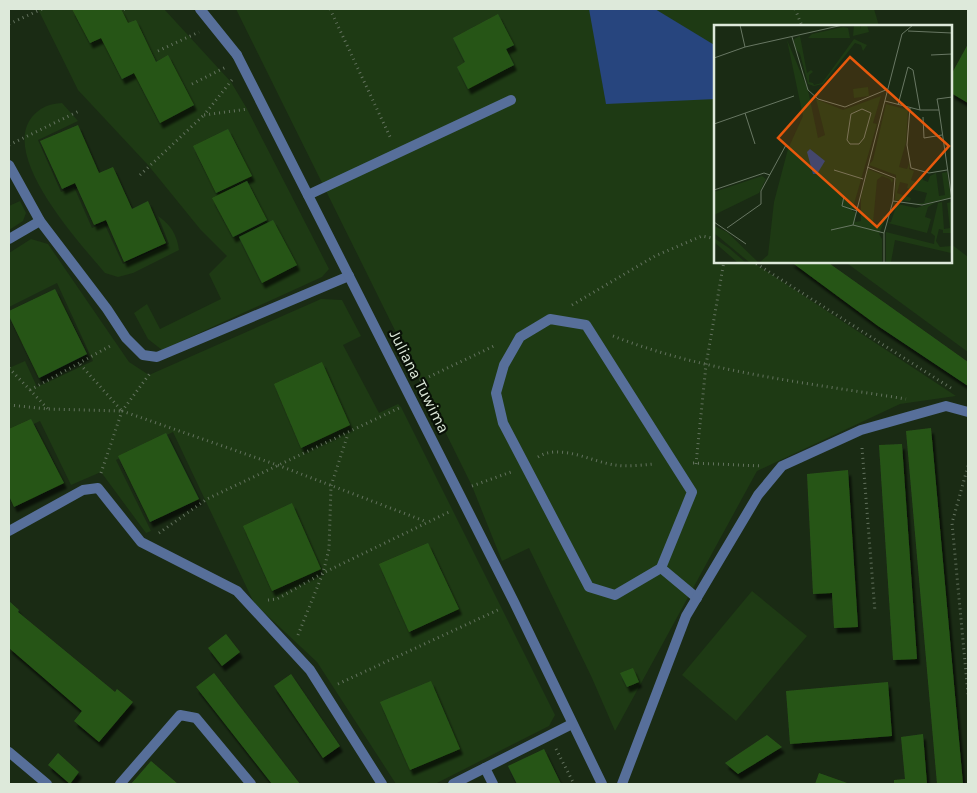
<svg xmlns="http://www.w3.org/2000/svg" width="977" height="793" viewBox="0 0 977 793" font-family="Karla,sans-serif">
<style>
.green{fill:#1e3a14}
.water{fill:#27457e}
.building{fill:#285518;filter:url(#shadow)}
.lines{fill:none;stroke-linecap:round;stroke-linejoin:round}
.path{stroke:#63725e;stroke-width:3;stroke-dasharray:1 4;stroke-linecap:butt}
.lane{stroke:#576f9a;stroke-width:10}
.street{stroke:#576f9a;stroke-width:10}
.labels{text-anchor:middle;stroke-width:4.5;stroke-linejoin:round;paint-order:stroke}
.street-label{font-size:16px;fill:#dde9da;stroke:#091107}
.inset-road{fill:none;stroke:#687763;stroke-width:1}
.view{fill:#e8590c;fill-opacity:0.15;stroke:#e8590c;stroke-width:2.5}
.inset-edge{fill:none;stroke:#dde9da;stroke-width:2.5}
</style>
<defs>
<filter id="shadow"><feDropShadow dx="3" dy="5.5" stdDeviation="1" flood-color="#0009"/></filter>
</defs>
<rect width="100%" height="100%" fill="#1a2b14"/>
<g class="green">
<path d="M38,9H164L231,82L247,109L329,269L322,277L162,350L148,339L134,313L147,304L160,329L221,299L209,274L227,256L200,229L148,165L78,90Z"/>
<path d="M236,9H874L879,26H716V261H751L956,396L900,404L757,471L615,731L592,678L529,548L502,561L472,486Z"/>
<path d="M62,103L78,121L38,140L61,192L74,187L92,228L104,223L123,264L169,244L158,216C171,225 177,235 179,250L133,273L118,277L105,273C80,243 0,157 32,117C41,107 48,104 62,103Z"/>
<path d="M20,201L26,213L23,221L9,230V206Z"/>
<path d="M31,239L48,244L129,362L149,375L321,299L342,300L361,336L343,345L379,413L398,404L401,407L555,715L549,726L435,784H396L317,662L254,603L173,432L116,460L151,531L146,533L101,472L71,485L40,421L9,436V368L25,361L37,387L93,361L57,283L9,307V253Z"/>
<path d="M951,244L968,257V352L844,261H951Z"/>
<path d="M752,591L807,636L736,721L682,675Z"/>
</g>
<path class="water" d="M589,9H655L716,46V99L606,104Z"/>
<g class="building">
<path d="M72,9H121L128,23L136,20L156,62L168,55L194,105L160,123L134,73L122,79L101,38L90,43Z"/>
<path d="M498,14L514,45L506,49L514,65L468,89L457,67L465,62L453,38Z"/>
<path d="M968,44V103L951,93V75Z"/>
<path d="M78,125L99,173L113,167L132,209L148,201L166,243L124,262L106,220L94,225L75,183L62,189L40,141Z"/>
<path d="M228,129L252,176L216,193L193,146Z"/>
<path d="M247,181L267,220L233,237L212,198Z"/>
<path d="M273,220L297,265L262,283L239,237Z"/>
<path d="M790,261H826L968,362V386L878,326Z"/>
<path d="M55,289L87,354L39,378L9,316V311Z"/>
<path d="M322,362L350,425L301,448L274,384Z"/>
<path d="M31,419L64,483L14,507L9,496V429Z"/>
<path d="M931,428L963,784H937L906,431Z"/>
<path d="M166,433L199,499L150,522L118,456Z"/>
<path d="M902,444L917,659L893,660L879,445Z"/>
<path d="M848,470L858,627L834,628L832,593L813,594L807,474Z"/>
<path d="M292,503L321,569L272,591L243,526Z"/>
<path d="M428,543L459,609L409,632L379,564Z"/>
<path d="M9,601L19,610L18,612L115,692L117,689L133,702L99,742L74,721L82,711L9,648Z"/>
<path d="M226,634L240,652L222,666L208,648Z"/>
<path d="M633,668L639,682L627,687L620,673Z"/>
<path d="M214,673L300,784H272L196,687Z"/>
<path d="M291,674L340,746L323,758L274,686Z"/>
<path d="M431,681L460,749L410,770L380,702Z"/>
<path d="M888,682L892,736L790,744L786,691Z"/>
<path d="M923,734L927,784H894V780L905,779L901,737Z"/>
<path d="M767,735L782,747L738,774L725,763Z"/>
<path d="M544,749L561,784H517L508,766Z"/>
<path d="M58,753L79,772L70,784L48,765Z"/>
<path d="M151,761L178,784H131Z"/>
<path d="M819,773L850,784H815Z"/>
</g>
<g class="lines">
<g class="path">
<path d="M124,9H126"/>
<path d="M330,9L391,139"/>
<path d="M795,9L802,26"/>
<path d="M9,24L42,9"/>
<path d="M158,51L199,32"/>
<path d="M232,80L204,115L248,109"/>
<path d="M192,84L226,67"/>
<path d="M9,145L79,111"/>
<path d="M140,175L204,115"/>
<path d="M752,261L954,390"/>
<path d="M572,305L655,256L702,236L716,239"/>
<path d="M613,336C705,372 808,383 906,399"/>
<path d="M9,368L48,409"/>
<path d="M420,381L496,345"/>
<path d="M30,390L112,345"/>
<path d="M9,405L48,409L122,411L79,363"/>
<path d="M122,411L280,466L427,522"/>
<path d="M862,448L875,612"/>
<path d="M538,457C560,443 592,462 615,465C627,467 642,465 654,464"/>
<path d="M693,463L762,466"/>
<path d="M696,464L706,365L724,261"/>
<path d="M968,466L952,523L968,694"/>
<path d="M101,473L122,411L151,372"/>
<path d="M472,486L511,472"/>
<path d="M159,533L207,499L399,408"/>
<path d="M268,600L277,599L323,573L451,511"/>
<path d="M298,635L323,573L329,549L331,486L348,434"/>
<path d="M338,684L500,609"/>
<path d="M556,749L574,784"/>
</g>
<g class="lane">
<path d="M200,9L237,55"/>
<path d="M9,165L40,221L107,309L126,338L143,355L157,357L349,276"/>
<path d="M308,195L511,100"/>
<path d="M9,239L40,221"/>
<path d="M550,319L586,325L692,492L661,568L615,595L589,587L503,423L496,393L504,365L520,337Z"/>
<path d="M9,531L83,490L98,488L141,542L237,591L310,670L382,784"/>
<path d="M661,568L697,598"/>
<path d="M485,768L493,784"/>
<path d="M120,784L180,715L196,718L251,784"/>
<path d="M622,784L686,616L758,495L782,466L861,430L946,406L968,412"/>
</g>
<g class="street">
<path d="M237,55L514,602L602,784"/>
<path d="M9,752L47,784"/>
<path d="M453,784L572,724"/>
</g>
</g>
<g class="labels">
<g class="street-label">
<text transform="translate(420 381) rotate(63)" y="6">Juliana Tuwima</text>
</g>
</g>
<g transform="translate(714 25)">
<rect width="238" height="238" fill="#1a2b14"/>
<path d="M140,0H146L147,4V0H153L155,7L139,11ZM129,2L134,3L136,13H94L98,9ZM86,11L93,48L97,45L99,47L95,50V57L99,58L100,60L108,58L140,14L153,20L149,26L147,20L141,18L109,59L100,61L94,59L86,29L81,23L80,14ZM73,15L94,65L104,113L111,110L102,74L129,85L167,71L159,98L163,99L138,186L141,187V197L147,196V172L154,144L179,154L178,158L176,154L168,151L163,155L159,198L166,200L169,191L172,192L165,209L168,214V237H46L54,230L60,177L74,124L89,91ZM154,62L155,71L140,73L139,64ZM172,79L194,85L192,117L185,142L193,144L197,134L195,144L200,146L197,155L205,158L208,149L209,155L214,157L216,151L222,148L225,171L231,170L228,148L233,147L237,173L209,179L200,178H210L213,168L193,163L194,159L186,157L183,168L197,173L196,176L181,175L182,150L155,140L159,135ZM48,151L52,154L45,168L0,190V167ZM222,177L214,182L211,192L217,194L213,208L174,198L177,197L182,181L179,178L202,183ZM228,177L230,204L236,203L233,178L237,177V208H229V205L225,204L222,216L226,222L237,221V228L181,215L177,237H172V207L220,219L221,211L217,208L224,178ZM0,201L13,207L44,237H35L0,208ZM0,213L15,223L31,237H23L0,217Z" fill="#1e3a14"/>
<path d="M96,124L111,136L103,149H99L93,127Z" fill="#27457e"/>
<path class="inset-road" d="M26,0L31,22M194,6L238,8M78,12L94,65L104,74L131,82L174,64M217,30L238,29M0,33L31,22L129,0M171,76L206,85H225L238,175M184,80L194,42L199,45L206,85M196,83L193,120L197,143L215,148L233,145M148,84L157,88L150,113L145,119H136L133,115L137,89ZM225,85L223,74L238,72M31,88L41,119M209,92L210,113L228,110M0,99L80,71M153,142L181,153L179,176L170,208V237M120,145L149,154M0,165L50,148L56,150M130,171L128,181L143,186M179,176L208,180L237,173M0,197L32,219M139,200L188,9L199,0M13,203L47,179V166L72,120M117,205L139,200L170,208"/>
<path class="view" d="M136,32L235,121L163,202L64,113Z"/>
<rect width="238" height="238" class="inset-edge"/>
</g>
<rect width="977" height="793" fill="none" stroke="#dde9da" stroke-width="20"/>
</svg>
